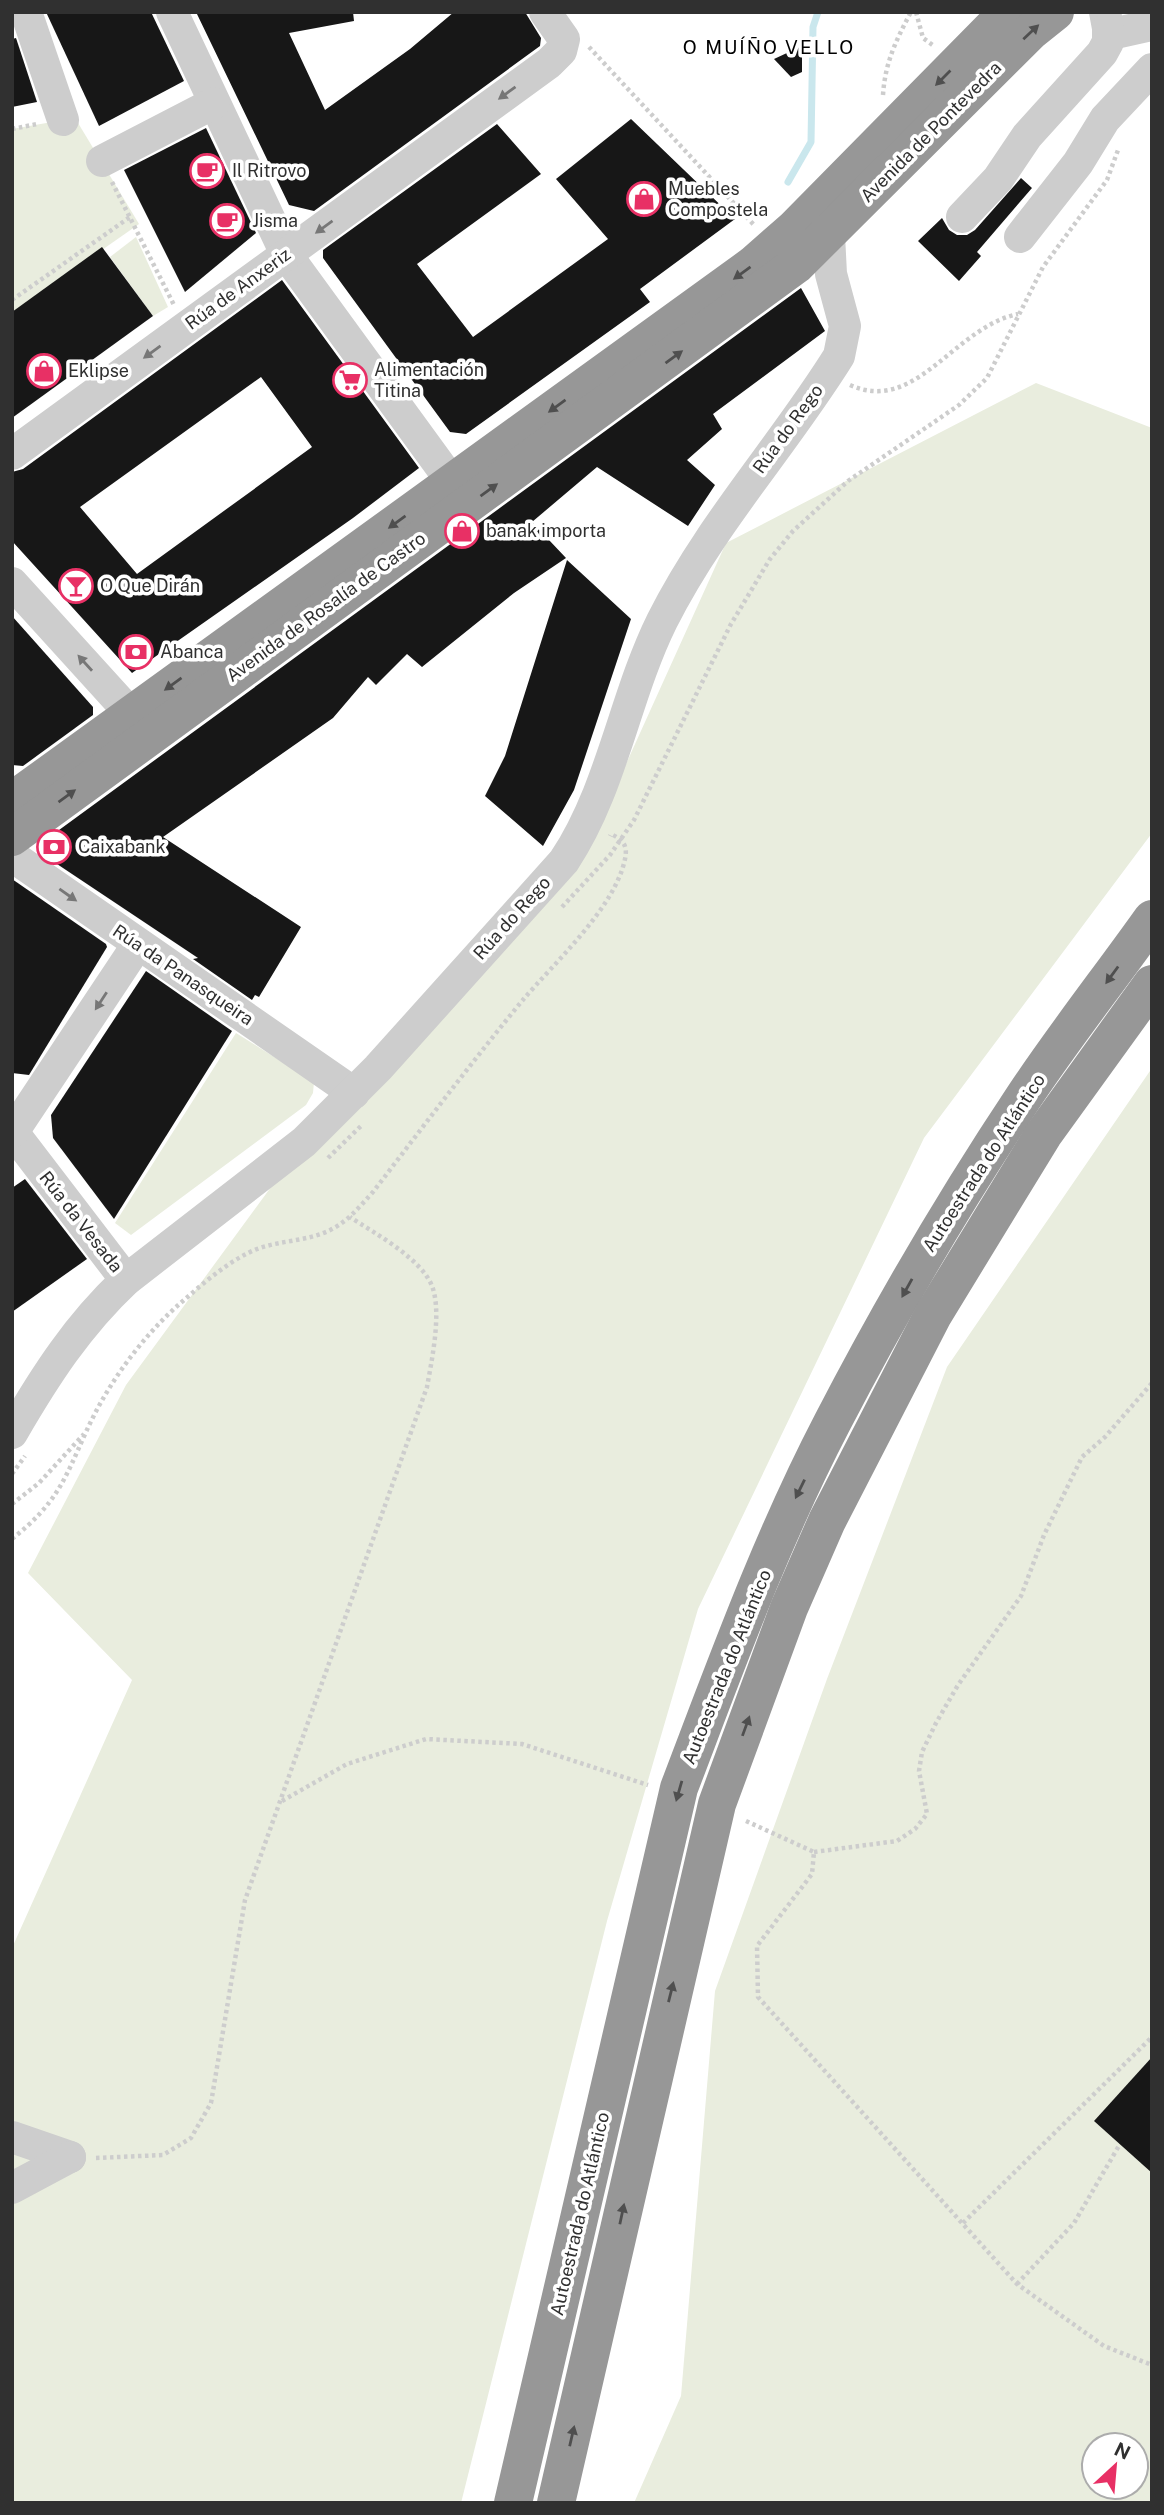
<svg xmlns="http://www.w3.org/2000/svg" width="1164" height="2515" viewBox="0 0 1164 2515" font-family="'Public Sans',sans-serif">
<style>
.green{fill:#e9edde;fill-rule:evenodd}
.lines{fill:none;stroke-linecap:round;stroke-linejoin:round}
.stream{stroke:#cae7ed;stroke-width:7}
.building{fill:#171717;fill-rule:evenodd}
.path{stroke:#cdcdcd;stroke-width:4.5;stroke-dasharray:3.5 3.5;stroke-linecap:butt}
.minor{stroke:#cdcdcd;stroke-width:32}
.highway{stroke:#979797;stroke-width:38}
.oneway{fill:#4f4f4f}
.oneway2{fill:#777}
.labels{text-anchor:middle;stroke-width:7;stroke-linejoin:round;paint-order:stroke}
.street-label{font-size:18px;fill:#303030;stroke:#fff}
.poi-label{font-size:18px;fill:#303030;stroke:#fff;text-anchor:start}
.neighbourhood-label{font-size:19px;letter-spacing:2px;fill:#000;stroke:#fff}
</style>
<rect width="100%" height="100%" fill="#fff"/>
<g class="green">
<path d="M75,118L139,224L12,313V129Z"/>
<path d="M136,237L168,307L153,316L110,257Z"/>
<path d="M1036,383L1152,428V833L924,1138L698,1609L607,1921L461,2503H12V1948L132,1680L28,1573L126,1385L304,1142L588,848L726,543Z"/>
<path d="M236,1033L314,1082L313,1093L306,1105L131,1235L115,1223Z"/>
<path d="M1152,1068V2503H634L681,2396L715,1991L827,1679L947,1367ZM1094,2445H1136V2487H1094Z"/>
</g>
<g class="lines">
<path class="stream" d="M788,182L811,142L813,27L818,12"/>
</g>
<g class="building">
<path d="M46,12H151L184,81L99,126Z"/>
<path d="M196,12H353L354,21L289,33L325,110L410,49L454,12H525L541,38L540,46L314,211L289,205Z"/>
<path d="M16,38L37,102L12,107V39Z"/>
<path d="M802,46V72L791,77L774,59Z"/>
<path d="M631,119L735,219L640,289L650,302L466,434L450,432L323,258V250L497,124L541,174L417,264L473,337L608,239L556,179Z"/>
<path d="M206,128L256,233L185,292L124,170Z"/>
<path d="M1021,178L1032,188L977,252L981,256L959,281L918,241L942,218L949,230L957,235H967L975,230Z"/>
<path d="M102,247L153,316L12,418V312Z"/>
<path d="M282,280L419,468L353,518L132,673L12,541V472L23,469ZM261,377L312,447L137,574L80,507Z"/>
<path d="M801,288L825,331L713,414L722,429L687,460L715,485L688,526L597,467L532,522L566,558L514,593L422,667L407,654L376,685L368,677L333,718L163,837L301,927L259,997L255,995L252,1000L193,959L198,958L45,856L44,841Z"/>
<path d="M567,560L631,619L574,790L543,846L485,796L505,756Z"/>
<path d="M12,616L93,707V715L23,766L12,765Z"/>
<path d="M12,879L106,944L107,947L29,1075L12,1073Z"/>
<path d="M146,971L232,1031L114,1219L53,1138L51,1115Z"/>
<path d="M25,1179L87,1259L12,1312V1188Z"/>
<path d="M1152,2057V2173L1094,2121Z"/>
</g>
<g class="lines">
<g class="path">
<path d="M916,12L923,38L934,46"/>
<path d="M589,47L754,225"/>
<path d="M883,95C885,63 896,40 911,12"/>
<path d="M12,129L37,124"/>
<path d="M112,182L174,305"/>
<path d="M12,300L130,217"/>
<path d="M850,385C916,415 954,327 1018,314"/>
<path d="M562,907L610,855L634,820L731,624L770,559L793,531L848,481L959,405L987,378L1043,267L1107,180L1118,150"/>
<path d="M328,1158L362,1125"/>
<path d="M12,1474L25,1456"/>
<path d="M12,1504L39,1483L84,1434"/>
<path d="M12,1539C57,1503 64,1481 86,1432C107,1385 139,1341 176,1307C198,1288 222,1266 248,1253C275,1239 308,1243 334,1228C350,1219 361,1205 373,1192C422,1128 471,1063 522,1001C554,963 615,908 625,859C628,845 623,840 611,834L610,836"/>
<path d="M282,1801L347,1764L426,1739L522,1744L648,1785"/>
<path d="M746,1821L814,1852L812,1874L757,1946L758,1997L1017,2284L1104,2346L1152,2365"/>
<path d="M814,1852L897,1841L915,1829L927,1814L919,1771L922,1752L936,1723L958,1685L1021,1596L1044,1535L1082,1457L1105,1437L1152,1383"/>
<path d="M96,2158L163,2155L191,2138L211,2103L245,1900L427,1387C432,1359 442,1312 432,1286C421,1258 374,1233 350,1217"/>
<path d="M963,2223L1152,2037"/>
<path d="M1017,2284L1074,2223L1120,2144"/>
</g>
<g class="minor">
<path d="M26,12L63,120"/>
<path d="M172,12L286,254L452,482"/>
<path d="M1105,12L1108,28L1116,33L1152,25"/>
<path d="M102,161L214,103"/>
<path d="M962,217L998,179L1027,136L1102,53L1108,42V28"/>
<path d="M1020,237L1078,163L1105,119L1152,69"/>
<path d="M12,454L549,63L561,51L564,39L545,12"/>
<path d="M12,583L131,714"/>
<path d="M12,856L354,1093"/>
<path d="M12,1131L126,1280"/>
<path d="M13,1132L138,944"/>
<path d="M12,1433C45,1376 78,1325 126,1280L304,1142L378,1068L564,861C612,789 624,698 662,621C710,525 783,446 839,356L845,326L831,274L829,235"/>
<path d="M12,2137L70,2157"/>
<path d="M12,2188L70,2157"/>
</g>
<g class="highway">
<path d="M12,801L753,265L794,229L1008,12"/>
<path d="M12,837L796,265L1030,32L1055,12"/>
<path d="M513,2503L679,1788C726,1665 771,1540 832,1423C890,1311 955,1200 1025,1095C1065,1035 1110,978 1152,919"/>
<path d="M556,2503L717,1804L789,1608L827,1521L933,1315L1043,1135L1152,984"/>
</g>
</g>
<defs><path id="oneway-solid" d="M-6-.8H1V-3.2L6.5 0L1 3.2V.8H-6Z" transform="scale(1.75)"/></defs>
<g class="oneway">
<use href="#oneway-solid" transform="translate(1031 32) rotate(-43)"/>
<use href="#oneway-solid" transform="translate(943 78) rotate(135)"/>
<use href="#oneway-solid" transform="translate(742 273) rotate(144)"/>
<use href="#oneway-solid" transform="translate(674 357) rotate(-36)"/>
<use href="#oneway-solid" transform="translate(557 406) rotate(144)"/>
<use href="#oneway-solid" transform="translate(489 490) rotate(-36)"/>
<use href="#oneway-solid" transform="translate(397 522) rotate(144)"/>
<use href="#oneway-solid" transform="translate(173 684) rotate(144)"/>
<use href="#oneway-solid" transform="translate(67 796) rotate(-36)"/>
<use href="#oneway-solid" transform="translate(1112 975) rotate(126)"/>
<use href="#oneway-solid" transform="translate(907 1288) rotate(119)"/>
<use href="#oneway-solid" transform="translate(800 1489) rotate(116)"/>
<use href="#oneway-solid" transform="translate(746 1726) rotate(-70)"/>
<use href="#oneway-solid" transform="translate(679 1791) rotate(106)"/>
<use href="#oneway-solid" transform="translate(671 1992) rotate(-76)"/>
<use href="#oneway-solid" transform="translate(622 2214) rotate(-78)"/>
<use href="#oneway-solid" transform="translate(572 2436) rotate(-77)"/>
</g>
<g class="oneway2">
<use href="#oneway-solid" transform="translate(507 93) rotate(144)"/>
<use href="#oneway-solid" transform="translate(324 227) rotate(144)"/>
<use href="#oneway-solid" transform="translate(152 352) rotate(144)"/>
<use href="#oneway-solid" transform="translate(85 663) rotate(-132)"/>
<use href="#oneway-solid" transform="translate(68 895) rotate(35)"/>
<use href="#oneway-solid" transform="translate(101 1001) rotate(123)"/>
</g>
<defs>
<g id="cafe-ring" transform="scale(1.75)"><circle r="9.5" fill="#fff" stroke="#e83065" stroke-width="1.5"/><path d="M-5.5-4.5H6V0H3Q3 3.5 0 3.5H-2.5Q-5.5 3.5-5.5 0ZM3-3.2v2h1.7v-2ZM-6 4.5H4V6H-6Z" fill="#e83065"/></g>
<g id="shop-ring" transform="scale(1.75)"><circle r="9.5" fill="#fff" stroke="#e83065" stroke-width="1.5"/><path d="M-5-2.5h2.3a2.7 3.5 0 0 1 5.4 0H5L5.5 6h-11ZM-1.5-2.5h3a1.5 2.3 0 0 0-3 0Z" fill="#e83065"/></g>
<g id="supermarket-ring" transform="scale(1.75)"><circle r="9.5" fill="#fff" stroke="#e83065" stroke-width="1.5"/><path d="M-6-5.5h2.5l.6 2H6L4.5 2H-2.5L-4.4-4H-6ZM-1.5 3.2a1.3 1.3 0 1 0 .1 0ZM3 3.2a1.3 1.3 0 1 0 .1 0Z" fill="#e83065"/></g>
<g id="bar-ring" transform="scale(1.75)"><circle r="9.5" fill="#fff" stroke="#e83065" stroke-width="1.5"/><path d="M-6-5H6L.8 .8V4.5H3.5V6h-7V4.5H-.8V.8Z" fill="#e83065"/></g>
<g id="bank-ring" transform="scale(1.75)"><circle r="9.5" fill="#fff" stroke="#e83065" stroke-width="1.5"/><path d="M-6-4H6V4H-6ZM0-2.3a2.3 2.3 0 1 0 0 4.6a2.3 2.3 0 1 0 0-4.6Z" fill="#e83065"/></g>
</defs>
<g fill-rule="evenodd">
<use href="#cafe-ring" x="207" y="171"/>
<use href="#shop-ring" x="644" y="199"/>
<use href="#cafe-ring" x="227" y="221"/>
<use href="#shop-ring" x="44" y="371"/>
<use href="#supermarket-ring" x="350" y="380"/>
<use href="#shop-ring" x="462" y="531"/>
<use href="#bar-ring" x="76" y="586"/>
<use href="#bank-ring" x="136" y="652"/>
<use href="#bank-ring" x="54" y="847"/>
</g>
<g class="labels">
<g class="street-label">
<text transform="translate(931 132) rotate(-45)" y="6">Avenida de Pontevedra</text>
<text transform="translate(238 289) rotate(-36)" y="6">Rúa de Anxeriz</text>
<text transform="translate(788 429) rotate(-54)" y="6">Rúa do Rego</text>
<text transform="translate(326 607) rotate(-36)" y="6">Avenida de Rosalía de Castro</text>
<text transform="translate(512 918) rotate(-48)" y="6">Rúa do Rego</text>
<text transform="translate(183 975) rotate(34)" y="6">Rúa da Panasqueira</text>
<text transform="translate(984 1163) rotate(-57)" y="6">Autoestrada do Atlántico</text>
<text transform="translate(81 1222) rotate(52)" y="6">Rúa da Vesada</text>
<text transform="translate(727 1667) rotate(-68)" y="6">Autoestrada do Atlántico</text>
<text transform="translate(580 2214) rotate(-77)" y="6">Autoestrada do Atlántico</text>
</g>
<g class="poi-label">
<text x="232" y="177">Il Ritrovo</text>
<text x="668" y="195">Muebles<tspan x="668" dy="21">Compostela</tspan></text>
<text x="252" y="227">Jisma</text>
<text x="374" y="376">Alimentación<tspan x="374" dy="21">Titina</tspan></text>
<text x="68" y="377">Eklipse</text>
<text x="486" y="537">banak importa</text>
<text x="100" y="592">O Que Dirán</text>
<text x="160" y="658">Abanca</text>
<text x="78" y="853">Caixabank</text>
</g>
<g class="neighbourhood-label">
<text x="769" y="54">O MUÍÑO VELLO</text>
</g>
</g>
<rect width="1164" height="2515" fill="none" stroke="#303030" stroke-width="28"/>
<g transform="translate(1115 2466) rotate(26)"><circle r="33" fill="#ffffff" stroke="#acacac" stroke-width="2"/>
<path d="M0-5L12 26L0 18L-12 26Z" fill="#e83065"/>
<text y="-10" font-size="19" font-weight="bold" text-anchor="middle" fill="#303030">N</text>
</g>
</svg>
